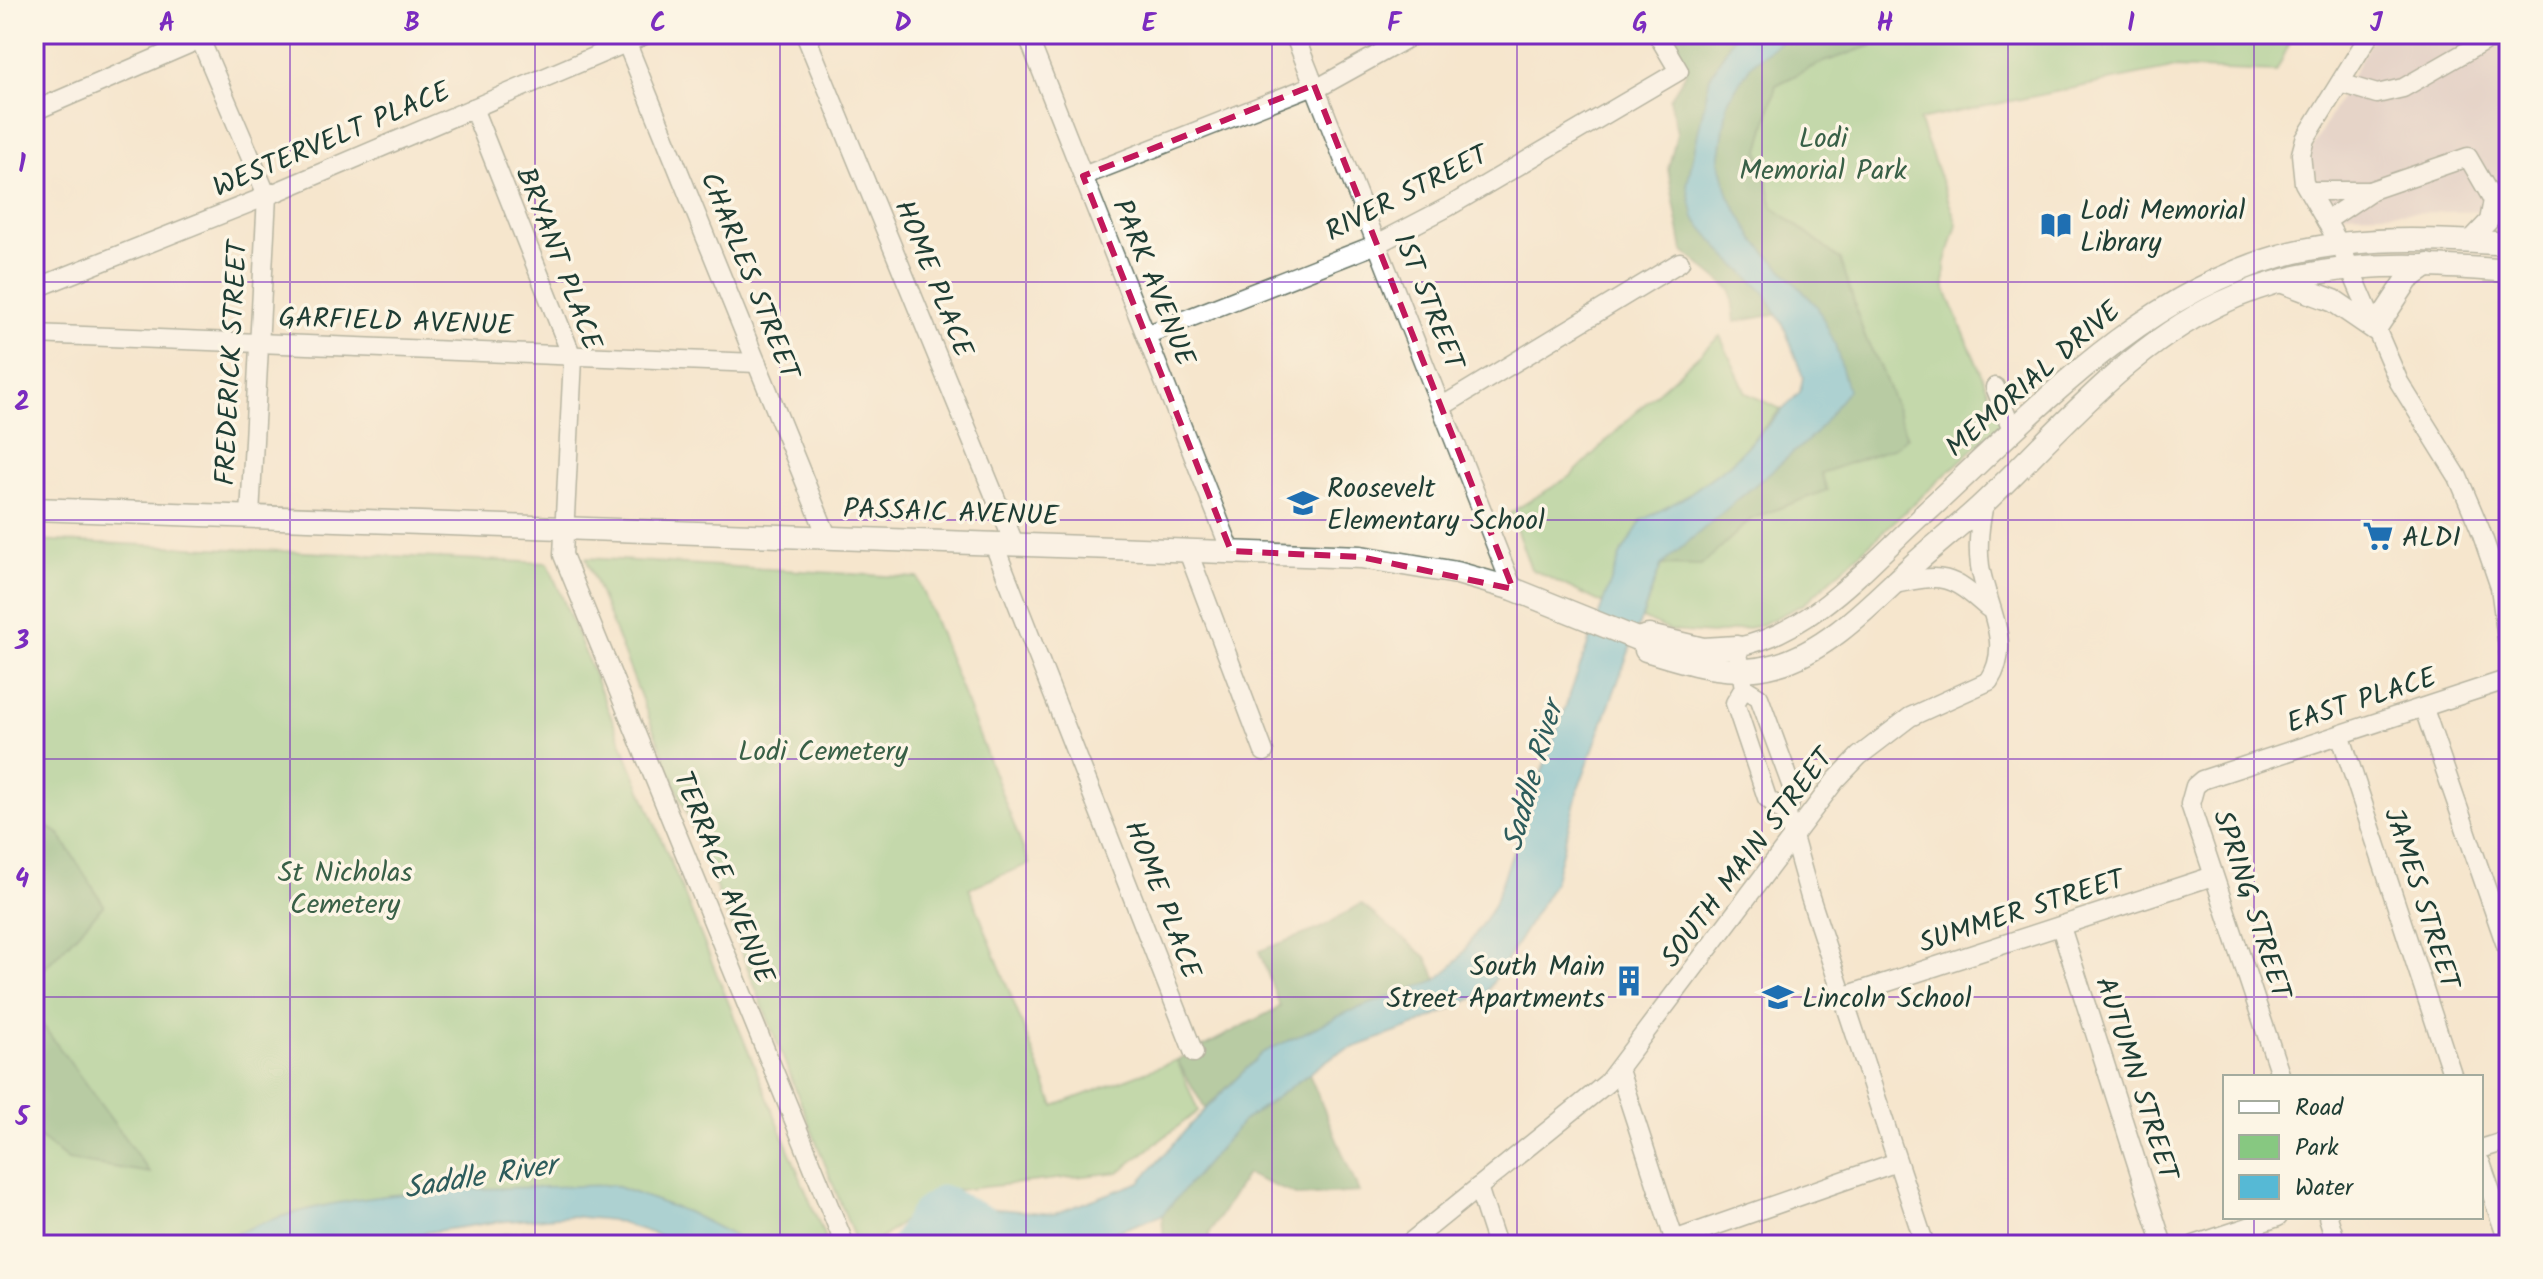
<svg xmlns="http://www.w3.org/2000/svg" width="2543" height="1279" viewBox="0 0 2543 1279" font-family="Kalam,sans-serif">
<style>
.industrial{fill:#d2bec2}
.green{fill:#87c881;stroke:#53825a;stroke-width:2}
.forest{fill:#6dac6f;stroke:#467452;stroke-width:2}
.water{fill:#56b9d5;stroke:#3a7b84;stroke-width:2}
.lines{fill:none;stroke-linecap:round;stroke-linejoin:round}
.river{stroke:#56b9d5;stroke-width:26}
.minor-casing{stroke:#6a786a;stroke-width:21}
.major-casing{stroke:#6a786a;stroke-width:25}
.minor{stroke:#fff;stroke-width:18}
.major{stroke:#fff;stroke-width:22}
.marked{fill:none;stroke:#c2185b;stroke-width:6;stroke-dasharray:16 10;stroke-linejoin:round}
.grid{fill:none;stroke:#7b2cbf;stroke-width:2;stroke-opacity:0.55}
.labels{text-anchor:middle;stroke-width:7;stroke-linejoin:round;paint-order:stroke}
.park-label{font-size:28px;fill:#396047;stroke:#fcf5e5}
.street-label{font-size:28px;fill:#1f3d34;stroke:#fcf5e5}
.poi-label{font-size:28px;fill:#1f3d34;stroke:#fcf5e5;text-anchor:start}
.water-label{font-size:30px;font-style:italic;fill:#2d5c5c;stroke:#fcf5e5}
.neatline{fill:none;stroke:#7b2cbf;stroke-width:3}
.grid-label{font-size:26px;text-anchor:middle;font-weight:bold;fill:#7b2cbf}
</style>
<rect width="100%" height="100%" fill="#fcf5e5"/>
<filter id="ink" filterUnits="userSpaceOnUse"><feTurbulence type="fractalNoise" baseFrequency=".0125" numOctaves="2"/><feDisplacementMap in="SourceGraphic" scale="16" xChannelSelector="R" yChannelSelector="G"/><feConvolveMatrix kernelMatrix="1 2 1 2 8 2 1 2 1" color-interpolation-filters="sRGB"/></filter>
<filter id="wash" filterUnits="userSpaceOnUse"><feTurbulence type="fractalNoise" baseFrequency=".006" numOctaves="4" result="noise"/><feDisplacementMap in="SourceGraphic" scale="32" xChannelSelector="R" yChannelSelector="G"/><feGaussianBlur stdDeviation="1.8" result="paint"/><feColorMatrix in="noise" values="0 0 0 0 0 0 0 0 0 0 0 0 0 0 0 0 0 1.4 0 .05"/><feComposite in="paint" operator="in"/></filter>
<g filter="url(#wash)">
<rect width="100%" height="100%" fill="#f6e6cd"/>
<path class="industrial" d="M2375,34H2509V211L2330,214L2308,156Z"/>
<g class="green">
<path d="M1790,34H2294L2276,72L2172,68L1919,120L1957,224L1945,265V288L2002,423L1804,604L1759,626L1712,634L1671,631L1642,618L1661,565L1848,390L1729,196Z"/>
<path d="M1720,336L1746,393L1781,409L1730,464L1682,499L1642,521L1620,556L1604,604L1531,569L1510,513L1572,475L1638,410Z"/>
<path d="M34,540L548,563L828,1245H752L687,1212L612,1185L390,1195L295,1213L232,1235L214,1245H34Z"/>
<path d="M586,558L918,578L1029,864L969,888L1054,1106L1177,1060L1198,1111L1119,1172L940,1192L873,1245H857Z"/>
<path d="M532,1230L536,1245H432Z"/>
</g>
<g class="forest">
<path d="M1662,34H1735L1710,77L1687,185L1726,256L1764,292L1777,314L1735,322L1731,290L1683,251L1668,169L1677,133L1670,99L1686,73Z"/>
<path d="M1790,34H1871L1873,45L1816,65L1776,85L1759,151L1773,207L1841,260L1864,335L1881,368L1907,437L1895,447L1821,473L1827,490L1751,519L1701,566L1661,565L1815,434L1817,306L1754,240L1729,196L1719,161L1728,101L1751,65Z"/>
<path d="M34,818L59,834L104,905L42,971L34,998Z"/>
<path d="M1361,904L1426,957L1437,980L1348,1012L1262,1053L1205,1109L1177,1060L1280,1007L1259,951L1319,929Z"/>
<path d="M34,1013L150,1173L68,1160L34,1133Z"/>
<path d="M1309,1074L1359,1192L1298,1196L1246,1174L1209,1234L1210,1245H1164L1162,1215L1242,1122Z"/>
</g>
<g class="water">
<path d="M1735,34H1790L1751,65L1728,101L1719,161L1729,196L1754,240L1817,306L1835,344L1848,390L1815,434L1661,565L1579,787L1554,883L1487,992L1416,1025L1336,1054L1242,1122L1162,1215L1099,1238L1054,1245H1003L958,1239L943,1245H890L924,1214L952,1205L1054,1214L1140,1182L1192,1123L1262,1053L1348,1012L1437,980L1458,960L1493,907L1620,556L1642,520L1682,499L1730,464L1800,392L1803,377L1783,324L1764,292L1726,256L1694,218L1687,185L1710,77Z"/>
<path d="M612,1185L687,1212L752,1245H689L611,1220L571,1216L496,1222L416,1234L323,1238L301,1245H214C322,1183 490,1190 612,1185Z"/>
</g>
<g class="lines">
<path class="river" d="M903,1245L924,1211L943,1198L991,1222"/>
</g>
</g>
<g filter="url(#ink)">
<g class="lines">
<g class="minor-casing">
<g id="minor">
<path d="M198,34L267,196L250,516"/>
<path d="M623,34L827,536"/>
<path d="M805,34L1014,543"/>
<path d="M1027,34L1231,551"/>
<path d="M1294,34L1513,589"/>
<path d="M2370,34L2305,139L2301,154L2304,183L2340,245L2399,382L2458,477L2480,529L2500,587L2509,654"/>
<path d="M2340,83L2377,94L2403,88L2497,34"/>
<path d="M1316,89L1415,34"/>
<path d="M473,108L573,359L563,555L845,1245"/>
<path d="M34,111L212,34"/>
<path d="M1083,176L1314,85"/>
<path d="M2309,191H2369"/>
<path d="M2326,221L2372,190L2468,157L2493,200L2509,215"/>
<path d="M2469,242L2489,221L2493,200"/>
<path d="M34,289L267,196L647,34"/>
<path d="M34,334L757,363"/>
<path d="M1146,335L1377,244L1448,207L1679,71L1657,34"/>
<path d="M1995,387L2013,432"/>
<path d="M1441,407L1680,262"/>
<path d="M993,542L1194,1053"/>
<path d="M1187,549L1264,752"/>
<path d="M1895,584C1943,573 1951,575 1988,608"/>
<path d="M1744,688L1759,697L1793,790L1787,815L1810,897L1925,1245"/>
<path d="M2424,709L2509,954"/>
<path d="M2341,737L2453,1077"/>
<path d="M1787,815L1767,798L1735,703L1744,688L1737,647C1813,633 1870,563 1925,513"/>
<path d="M2061,927L2163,1245"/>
<path d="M1845,996L2213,876"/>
<path d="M1619,1070L1676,1245"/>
<path d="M2281,1077L2190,804L2195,786L2202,780L2509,679"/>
<path d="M2481,1149L2509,1140"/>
<path d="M2481,1163L2509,1244"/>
<path d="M1478,1187L1497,1245"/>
<path d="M2328,1217L2337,1245"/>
<path d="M1674,1240L1897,1162"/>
<path d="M1407,1245L1607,1083L1835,781L1859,756L1910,717L1989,681C2014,643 1986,606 1980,566C1977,543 1980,525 1984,503"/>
<path d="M2194,1245L2278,1217"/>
</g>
</g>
<g class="major-casing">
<g id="major">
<path d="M2283,282L2334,301L2375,329L2408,279L2428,265"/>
<path d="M34,509L1361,557L1457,573L1513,589L1637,639L1649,636L1703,649L1737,647"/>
<path d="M1925,513C2033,414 2135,298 2280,256C2353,235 2434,239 2509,244"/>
<path d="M1646,650C1688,663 1732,678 1776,665C1828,651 1873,602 1912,566C1935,545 1961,525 1984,503C2057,433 2126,349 2219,304C2315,258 2407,263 2509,271"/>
</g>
</g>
<use href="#minor" class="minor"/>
<use href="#major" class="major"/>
</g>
</g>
<path d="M0 0H2543V1279H0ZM1314,85L1513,589L1361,557L1231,551L1083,176Z" fill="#f6e6cd" fill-opacity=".55" fill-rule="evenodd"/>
<path class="marked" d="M1314,85L1513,589L1361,557L1231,551L1083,176Z"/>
<path class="grid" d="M290,34V1245M535,34V1245M780,34V1245M1026,34V1245M1272,34V1245M1517,34V1245M1762,34V1245M2008,34V1245M2254,34V1077M34,282H2509M34,520H2509M34,759H2509M34,997H2509M2254,1217V1245"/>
<defs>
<g id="library-bare" transform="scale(2.4)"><path d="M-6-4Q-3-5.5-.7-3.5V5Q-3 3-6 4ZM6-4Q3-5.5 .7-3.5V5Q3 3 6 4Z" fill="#1f6fb2" stroke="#fcf5e5" stroke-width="2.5" paint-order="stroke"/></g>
<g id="school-bare" transform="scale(2.4)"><path d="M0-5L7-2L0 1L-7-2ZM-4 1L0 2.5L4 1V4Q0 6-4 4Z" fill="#1f6fb2" stroke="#fcf5e5" stroke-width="2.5" paint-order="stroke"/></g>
<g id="supermarket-bare" transform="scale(2.4)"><path d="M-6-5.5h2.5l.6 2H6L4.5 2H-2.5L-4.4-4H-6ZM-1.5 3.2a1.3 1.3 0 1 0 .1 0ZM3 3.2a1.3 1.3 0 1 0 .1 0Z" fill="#1f6fb2" stroke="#fcf5e5" stroke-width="2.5" paint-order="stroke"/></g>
<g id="building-bare" transform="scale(2.4)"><path d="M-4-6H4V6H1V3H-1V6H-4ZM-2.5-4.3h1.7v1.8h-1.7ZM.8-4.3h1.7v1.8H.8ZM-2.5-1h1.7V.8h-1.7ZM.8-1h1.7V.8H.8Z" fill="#1f6fb2" stroke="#fcf5e5" stroke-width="2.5" paint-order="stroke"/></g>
</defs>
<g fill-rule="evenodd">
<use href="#library-bare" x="2056" y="225"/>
<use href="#school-bare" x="1303" y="503"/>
<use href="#supermarket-bare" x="2378" y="536"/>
<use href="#building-bare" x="1629" y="981"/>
<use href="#school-bare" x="1778" y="997"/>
</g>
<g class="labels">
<g class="park-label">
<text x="1823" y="147">Lodi<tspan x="1823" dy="32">Memorial Park</tspan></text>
<text x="823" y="760">Lodi Cemetery</text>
<text x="345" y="881">St Nicholas<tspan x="345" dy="32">Cemetery</tspan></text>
</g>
<g class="street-label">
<text transform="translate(331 138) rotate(-23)" y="10">WESTERVELT PLACE</text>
<text transform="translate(1406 192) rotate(-27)" y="10">RIVER STREET</text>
<text transform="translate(560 258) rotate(69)" y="10">BRYANT PLACE</text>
<text transform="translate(751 275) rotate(68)" y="10">CHARLES STREET</text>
<text transform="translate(935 278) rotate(68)" y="10">HOME PLACE</text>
<text transform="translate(1155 282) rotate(68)" y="10">PARK AVENUE</text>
<text transform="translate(1430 301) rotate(68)" y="10">1ST STREET</text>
<text transform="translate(396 320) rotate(2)" y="10">GARFIELD AVENUE</text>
<text transform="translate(230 363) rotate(-87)" y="10">FREDERICK STREET</text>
<text transform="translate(2032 378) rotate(-41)" y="10">MEMORIAL DRIVE</text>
<text transform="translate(951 511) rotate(2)" y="10">PASSAIC AVENUE</text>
<text transform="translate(2361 699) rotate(-18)" y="10">EAST PLACE</text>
<text transform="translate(1746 857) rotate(-53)" y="10">SOUTH MAIN STREET</text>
<text transform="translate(725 877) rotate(68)" y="10">TERRACE AVENUE</text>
<text transform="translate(2423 898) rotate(72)" y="10">JAMES STREET</text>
<text transform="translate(1164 899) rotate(69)" y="10">HOME PLACE</text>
<text transform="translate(2253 904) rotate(72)" y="10">SPRING STREET</text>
<text transform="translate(2021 910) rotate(-18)" y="10">SUMMER STREET</text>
<text transform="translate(2138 1078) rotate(72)" y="10">AUTUMN STREET</text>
</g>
<g class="poi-label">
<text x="2080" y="219">Lodi Memorial<tspan x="2080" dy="32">Library</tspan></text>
<text x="1327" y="497">Roosevelt<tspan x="1327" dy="32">Elementary School</tspan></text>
<text x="2402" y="546">ALDI</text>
<text x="1605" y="975" text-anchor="end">South Main<tspan x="1605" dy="32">Street Apartments</tspan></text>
<text x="1802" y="1007">Lincoln School</text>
</g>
<g class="water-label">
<text transform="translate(1532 776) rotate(-74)" y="10">Saddle River</text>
<text transform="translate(480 1176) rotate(-9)" y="10">Saddle River</text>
</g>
</g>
<rect width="2543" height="1279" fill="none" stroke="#fcf5e5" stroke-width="88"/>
<rect x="2223" y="1075" width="260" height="144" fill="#fcf5e5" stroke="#a4ab9e" stroke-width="2"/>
<rect x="2239" y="1101" width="40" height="12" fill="#ffffff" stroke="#a4ab9e" stroke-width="2"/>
<text x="2295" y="1115" font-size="24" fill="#1f3d34">Road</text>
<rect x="2239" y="1135" width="40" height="24" fill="#87c881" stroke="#a4ab9e" stroke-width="2"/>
<text x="2295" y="1155" font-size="24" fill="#1f3d34">Park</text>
<rect x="2239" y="1175" width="40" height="24" fill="#56b9d5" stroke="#a4ab9e" stroke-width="2"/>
<text x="2295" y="1195" font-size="24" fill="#1f3d34">Water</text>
<rect x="44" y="44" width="2455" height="1191" class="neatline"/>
<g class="grid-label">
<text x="167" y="31">A</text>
<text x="412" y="31">B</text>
<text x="658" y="31">C</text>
<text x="903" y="31">D</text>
<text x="1149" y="31">E</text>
<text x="1394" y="31">F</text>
<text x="1640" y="31">G</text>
<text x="1885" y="31">H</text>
<text x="2131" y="31">I</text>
<text x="2376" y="31">J</text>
<text x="22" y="172">1</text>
<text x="22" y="410">2</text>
<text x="22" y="649">3</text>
<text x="22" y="887">4</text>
<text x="22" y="1125">5</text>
</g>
</svg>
